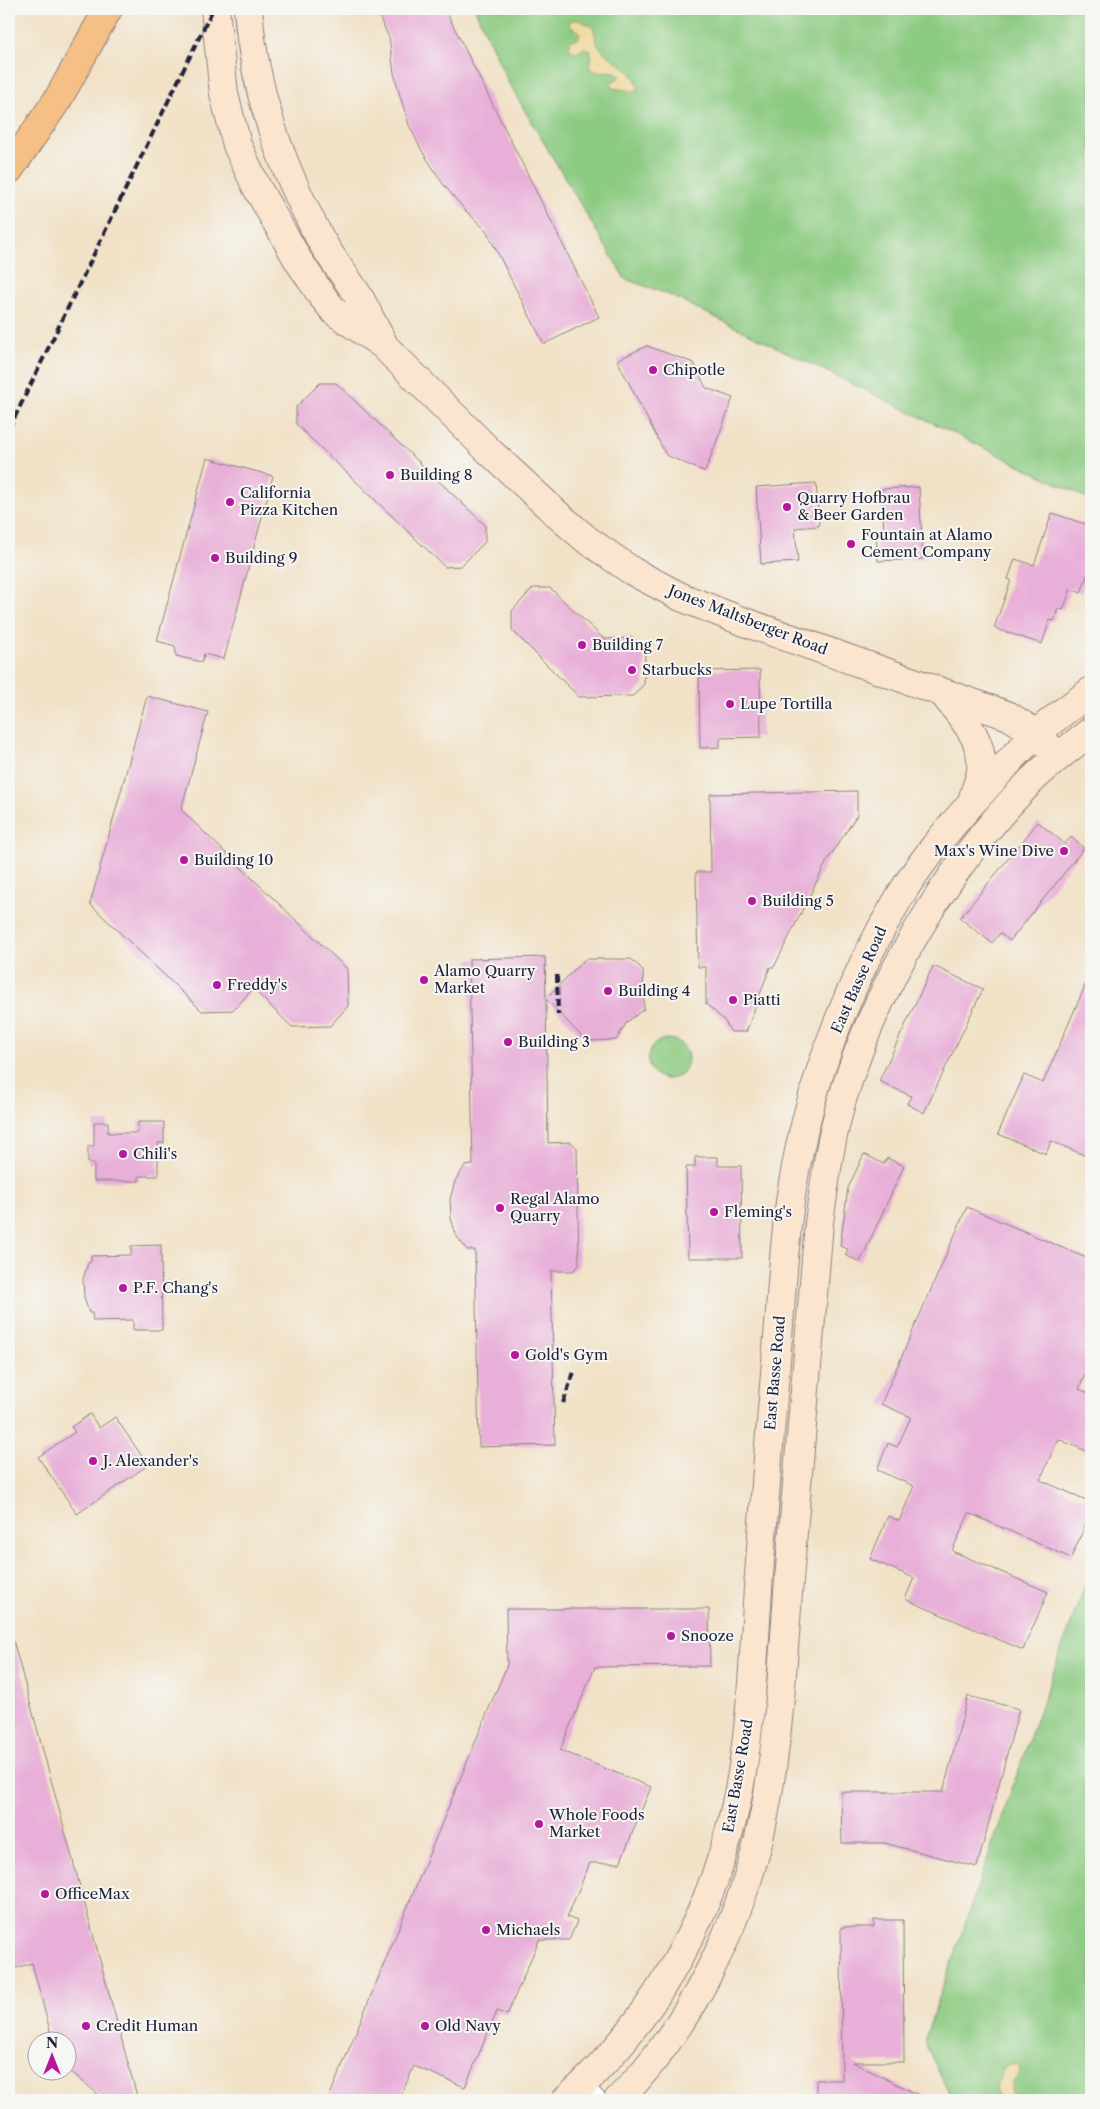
<svg xmlns="http://www.w3.org/2000/svg" width="1100" height="2109" viewBox="0 0 1100 2109" font-family="'Libre Caslon Text',serif">
<style>
.green{fill:#8dcb82;stroke:#58765e}
.sand{fill:#eeda9e;stroke:#887e6c}
.building{fill:#e8afd8}
.lines{fill:none;stroke-linecap:round;stroke-linejoin:round}
.street-casing{stroke:#8a8280;stroke-width:22}
.secondary-casing{stroke:#8a8280;stroke-width:30}
.highway-casing{stroke:#8a8280;stroke-width:30}
.street{stroke:#fff;stroke-width:20}
.secondary{stroke:#fbe5cf;stroke-width:28}
.highway{stroke:#f5bf86;stroke-width:28}
.rail{stroke:#22223b;stroke-width:4;stroke-dasharray:8 4;stroke-linecap:butt}
.poi-dot{fill:#b5179e;stroke:#f6f6f2;stroke-width:2}
.labels{text-anchor:middle;stroke-width:4;stroke-linejoin:round;paint-order:stroke}
.poi-label{font-size:15px;fill:#22223b;stroke:#f6f6f2;text-anchor:start}
.street-label{font-size:15px;fill:#22223b;stroke:#f6f6f2}
</style>
<rect width="100%" height="100%" fill="#f6f6f2"/>
<filter id="ink" filterUnits="userSpaceOnUse"><feTurbulence type="fractalNoise" baseFrequency=".02" numOctaves="2"/><feDisplacementMap in="SourceGraphic" scale="10" xChannelSelector="R" yChannelSelector="G"/><feConvolveMatrix kernelMatrix="1 2 1 2 8 2 1 2 1" color-interpolation-filters="sRGB"/></filter>
<filter id="wash" filterUnits="userSpaceOnUse"><feTurbulence type="fractalNoise" baseFrequency=".0096" numOctaves="4" result="noise"/><feDisplacementMap in="SourceGraphic" scale="20" xChannelSelector="R" yChannelSelector="G"/><feGaussianBlur stdDeviation="1.12" result="paint"/><feColorMatrix in="noise" values="0 0 0 0 0 0 0 0 0 0 0 0 0 0 0 0 0 1.4 0 .05"/><feComposite in="paint" operator="in"/></filter>
<g filter="url(#wash)">
<rect width="100%" height="100%" fill="#f1e1c6"/>
<g class="green">
<path d="M475,9H1091V500L667,294L625,279L509,84Z"/>
<circle cx="668" cy="1059" r="20"/>
<path d="M1091,1569V2100H952L924,2041L1038,1714Z"/>
</g>
<g class="sand">
<path d="M571,20H579L592,26C596,32 594,39 598,45C608,61 640,70 638,92L613,88L611,83L621,76L616,72L593,71L589,66L592,58L590,50L584,48L578,52L571,51L569,47V41L578,38L580,35C579,29 571,29 569,23Z"/>
<path d="M1012,2064L1019,2066L1020,2071L1011,2086L1012,2097L1003,2099L996,2094L995,2086L1001,2077V2069Z"/>
</g>
<g id="blocks">
<g class="building">
<path d="M375,9H445L599,317L544,344L486,230L465,210L443,184L422,151L409,125L400,96L394,73L389,37Z"/>
<path d="M647,346L694,363L706,388L733,398L705,472L666,455L617,360Z"/>
<path d="M320,383H336L485,525V542L461,566L445,567L296,424V407Z"/>
<path d="M207,458L273,476L224,659L204,654L202,662L176,656L175,646L157,641Z"/>
<path d="M816,483L819,526L795,528L798,562L761,564L756,487Z"/>
<path d="M919,487L923,559L878,561L876,533H884L882,489Z"/>
<path d="M1052,513L1091,526V575L1088,573L1081,593L1071,589L1063,610L1058,608L1054,621L1050,620L1042,644L994,628L1011,580L1008,579L1015,559L1034,565Z"/>
<path d="M533,588H550L604,639L631,638L645,651L644,684L633,696L579,697L512,630V611Z"/>
<path d="M760,670L761,737L720,738V747L700,748L699,671Z"/>
<path d="M147,696L208,712L181,810L347,969L348,1006L330,1026L292,1027L253,989L233,1010L202,1011L90,904Z"/>
<path d="M857,791V815L827,861L774,967H770L746,1032H731L724,1020L706,1004V967H698L696,872H711L710,794Z"/>
<path d="M1038,822L1065,844L1071,837L1084,848L1010,941L1000,933L992,943L960,918Z"/>
<path d="M545,957L546,998L585,959H631L643,970L644,1009L627,1022L616,1040L586,1041L546,999L548,1143L571,1142L577,1148L579,1265L573,1271H551L555,1445L479,1447L475,1250H467L456,1235L451,1218L450,1199L455,1181L465,1166L473,1165L469,959Z"/>
<path d="M933,966L983,989L924,1113L907,1104L911,1096L879,1081Z"/>
<path d="M1091,972V1158L1051,1141L1046,1154L998,1134L1024,1075L1043,1083Z"/>
<path d="M94,1122H108V1133H138V1122H164V1143H158V1176H139V1181H94V1163H88V1146H94Z"/>
<path d="M864,1154L884,1164L887,1158L904,1166L860,1262L845,1255L848,1249L840,1246L848,1188Z"/>
<path d="M695,1157H718V1166H741L742,1258H688L686,1167H695Z"/>
<path d="M967,1207L1091,1260V1361L1079,1389L1091,1394V1453L1058,1439L1040,1480L1091,1502V1512L1071,1558L969,1513L952,1551L1048,1592L1023,1650L905,1599L914,1578L870,1559L888,1516L899,1521L914,1486L877,1470L888,1443L897,1447L911,1417L881,1404Z"/>
<path d="M161,1245L162,1330H133V1320L93,1321L92,1313H89L84,1297L83,1279L88,1263L91,1262V1256L131,1255V1246Z"/>
<path d="M90,1414L99,1428L115,1417L148,1465L77,1514L38,1457L75,1432L71,1427Z"/>
<path d="M506,1609H709L710,1666L595,1667L560,1750L651,1787L620,1863H590L567,1917L577,1921L569,1940H539L507,2015L497,2011L465,2087L414,2066L399,2100H328L507,1665Z"/>
<path d="M9,1640H13L138,2100H105L68,2069V2042H53L32,1963L9,1970Z"/>
<path d="M968,1696L1019,1709L977,1867L884,1843H842L841,1792H943Z"/>
<path d="M874,1920H903L904,2062H852L929,2100H816V2080H842L841,1927H874Z"/>
</g>
</g>
</g>
<g filter="url(#ink)">
<use href="#blocks" fill-opacity="0" stroke="#8a8280" stroke-width="1"/>
<g class="lines">
<g class="street-casing">
<path id="street" d="M582,2086L596,2100"/>
</g>
<g class="secondary-casing">
<g id="secondary">
<path d="M215,9L224,94L237,145L256,186L298,260L322,296L335,312L383,345L489,451L559,516L586,539L632,571L681,597L739,620L1009,716L1037,734L1049,747"/>
<path d="M248,9C254,92 281,166 321,240C332,260 347,278 359,297C367,311 374,327 382,341"/>
<path d="M943,693C960,716 985,739 981,771C979,781 975,791 972,801"/>
<path d="M566,2100C648,2027 706,1927 732,1821C751,1746 753,1665 758,1588C764,1504 771,1421 778,1337C782,1288 784,1238 792,1189C808,1087 847,985 900,896C924,856 956,820 987,786C1003,768 1019,750 1036,734C1053,719 1073,705 1091,691"/>
<path d="M618,2100C689,2029 741,1923 762,1825C780,1741 783,1653 790,1568C800,1453 809,1338 819,1223C825,1181 830,1140 842,1100C876,987 947,866 1030,782C1049,763 1071,747 1091,731"/>
</g>
</g>
<g class="highway-casing">
<path id="highway" d="M9,170L58,99L108,9"/>
</g>
<use href="#street" class="street"/>
<use href="#secondary" class="secondary"/>
<use href="#highway" class="highway"/>
<g class="rail">
<path d="M9,429L213,9"/>
<path d="M557,975L558,1015"/>
<path d="M563,1403L574,1372"/>
</g>
</g>
</g>
<g class="poi-dot">
<circle cx="653" cy="370" r="5"/>
<circle cx="390" cy="475" r="5"/>
<circle cx="230" cy="502" r="5"/>
<circle cx="787" cy="507" r="5"/>
<circle cx="851" cy="544" r="5"/>
<circle cx="215" cy="558" r="5"/>
<circle cx="582" cy="645" r="5"/>
<circle cx="632" cy="670" r="5"/>
<circle cx="730" cy="704" r="5"/>
<circle cx="1064" cy="851" r="5"/>
<circle cx="184" cy="860" r="5"/>
<circle cx="752" cy="901" r="5"/>
<circle cx="424" cy="980" r="5"/>
<circle cx="217" cy="985" r="5"/>
<circle cx="608" cy="991" r="5"/>
<circle cx="733" cy="1000" r="5"/>
<circle cx="508" cy="1042" r="5"/>
<circle cx="123" cy="1154" r="5"/>
<circle cx="500" cy="1208" r="5"/>
<circle cx="714" cy="1212" r="5"/>
<circle cx="123" cy="1288" r="5"/>
<circle cx="515" cy="1355" r="5"/>
<circle cx="93" cy="1461" r="5"/>
<circle cx="671" cy="1636" r="5"/>
<circle cx="539" cy="1824" r="5"/>
<circle cx="45" cy="1894" r="5"/>
<circle cx="486" cy="1930" r="5"/>
<circle cx="86" cy="2026" r="5"/>
<circle cx="425" cy="2026" r="5"/>
</g>
<g class="labels">
<g class="poi-label">
<text x="663" y="375">Chipotle</text>
<text x="400" y="480">Building 8</text>
<text x="240" y="498">California<tspan x="240" dy="17">Pizza Kitchen</tspan></text>
<text x="797" y="503">Quarry Hofbrau<tspan x="797" dy="17">&amp; Beer Garden</tspan></text>
<text x="861" y="540">Fountain at Alamo<tspan x="861" dy="17">Cement Company</tspan></text>
<text x="225" y="563">Building 9</text>
<text x="592" y="650">Building 7</text>
<text x="642" y="675">Starbucks</text>
<text x="740" y="709">Lupe Tortilla</text>
<text x="1054" y="856" text-anchor="end">Max's Wine Dive</text>
<text x="194" y="865">Building 10</text>
<text x="762" y="906">Building 5</text>
<text x="434" y="976">Alamo Quarry<tspan x="434" dy="17">Market</tspan></text>
<text x="227" y="990">Freddy's</text>
<text x="618" y="996">Building 4</text>
<text x="743" y="1005">Piatti</text>
<text x="518" y="1047">Building 3</text>
<text x="133" y="1159">Chili's</text>
<text x="510" y="1204">Regal Alamo<tspan x="510" dy="17">Quarry</tspan></text>
<text x="724" y="1217">Fleming's</text>
<text x="133" y="1293">P.F. Chang's</text>
<text x="525" y="1360">Gold's Gym</text>
<text x="103" y="1466">J. Alexander's</text>
<text x="681" y="1641">Snooze</text>
<text x="549" y="1820">Whole Foods<tspan x="549" dy="17">Market</tspan></text>
<text x="55" y="1899">OfficeMax</text>
<text x="496" y="1935">Michaels</text>
<text x="96" y="2031">Credit Human</text>
<text x="435" y="2031">Old Navy</text>
</g>
<g class="street-label">
<text transform="translate(748 620) rotate(21)" y="5">Jones Maltsberger Road</text>
<text transform="translate(859 980) rotate(-66)" y="5">East Basse Road</text>
<text transform="translate(775 1373) rotate(-85)" y="5">East Basse Road</text>
<text transform="translate(738 1776) rotate(-80)" y="5">East Basse Road</text>
</g>
</g>
<rect width="1100" height="2109" fill="none" stroke="#f6f6f2" stroke-width="30"/>
<g transform="translate(52 2056)"><circle r="24" fill="#f6f6f2" stroke="#a1a1a9"/>
<path d="M0-4L9 19L0 12L-9 19Z" fill="#b5179e"/>
<text y="-8" font-size="14" font-weight="bold" text-anchor="middle" fill="#22223b">N</text>
</g>
</svg>
